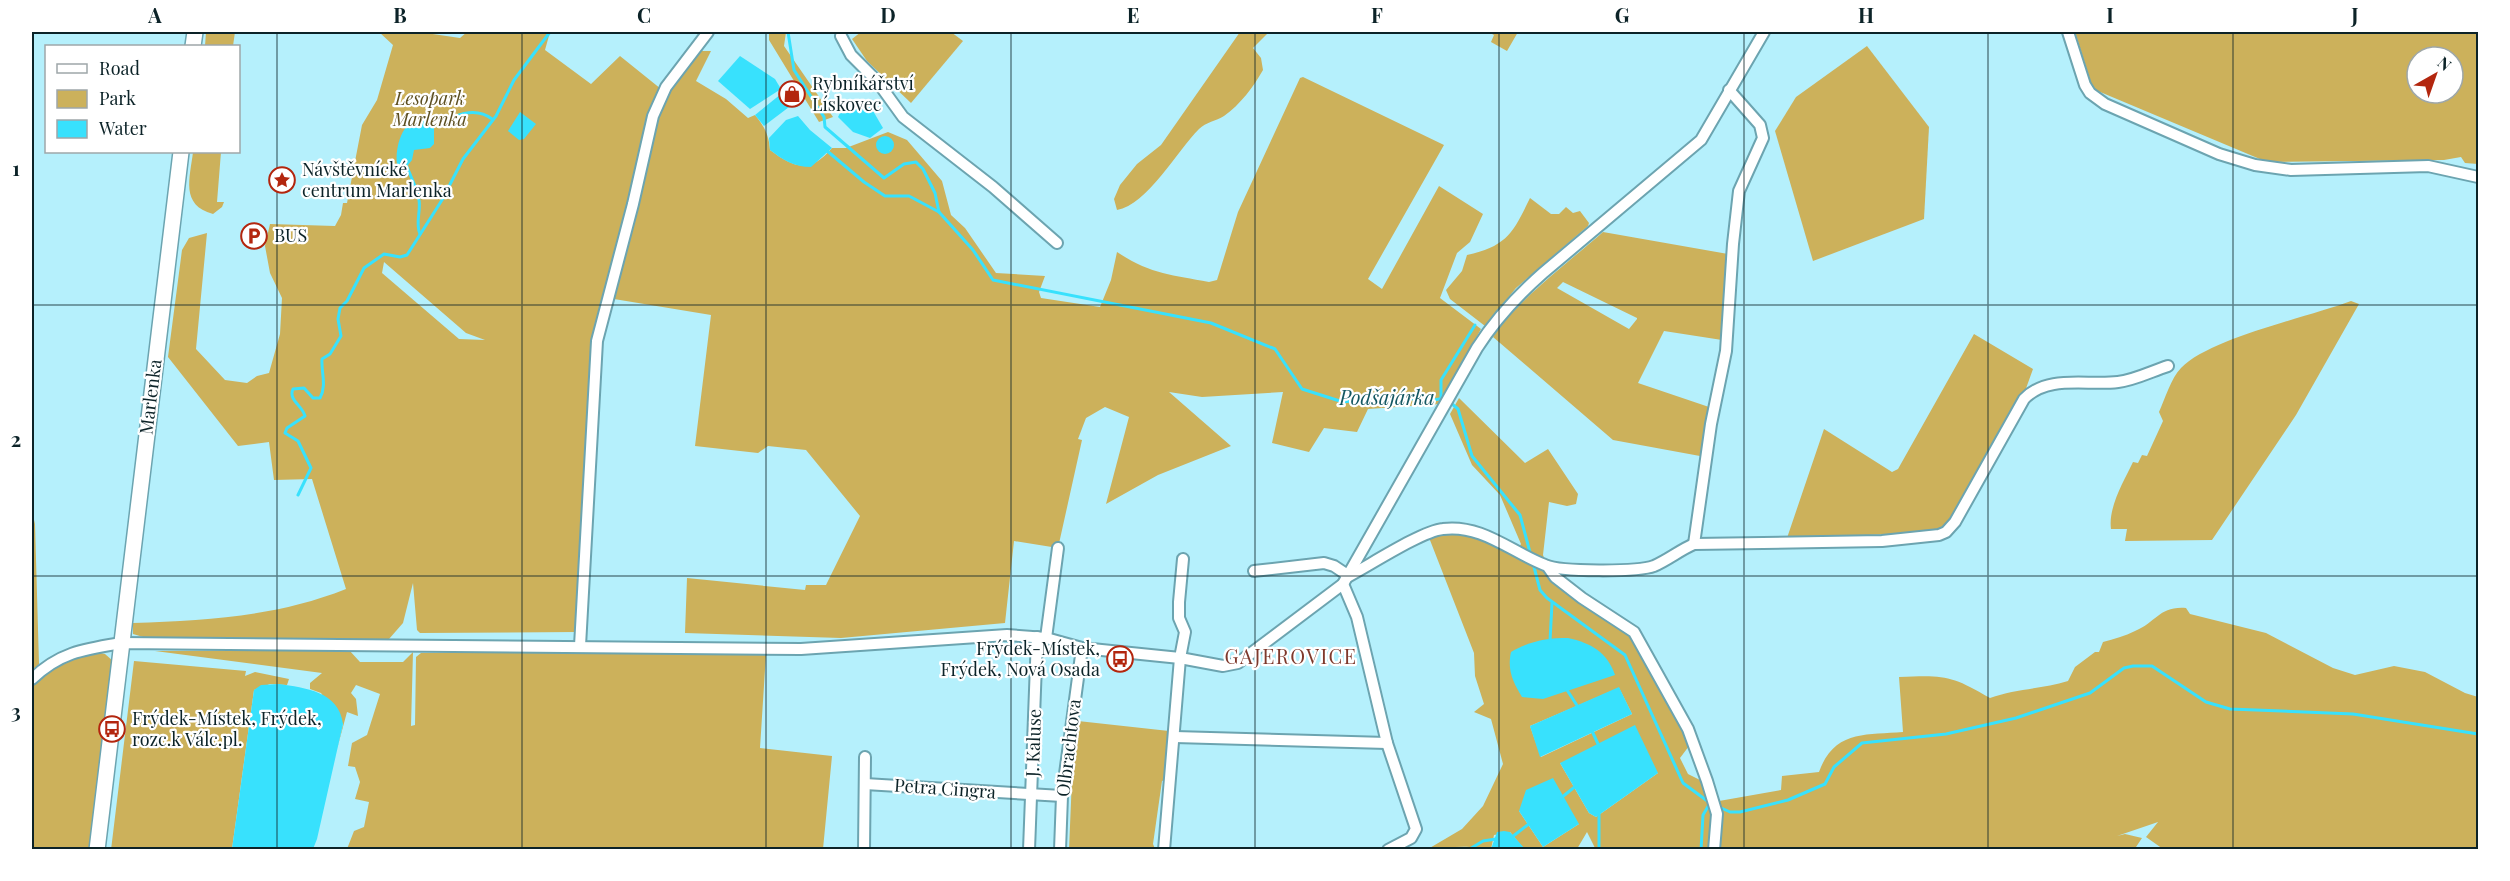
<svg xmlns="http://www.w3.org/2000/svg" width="2510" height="881" viewBox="0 0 2510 881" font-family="'Playfair Display',serif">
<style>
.green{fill:#ccb15b;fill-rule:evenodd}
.water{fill:#38e1fd}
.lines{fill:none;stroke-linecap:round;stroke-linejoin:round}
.stream{stroke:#38e1fd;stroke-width:3}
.street-casing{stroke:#6ca4b0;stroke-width:14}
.secondary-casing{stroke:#6ca4b0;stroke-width:18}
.street{stroke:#fff;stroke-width:10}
.secondary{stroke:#fff;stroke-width:15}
.grid{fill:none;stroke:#0c2328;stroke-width:1.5;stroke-opacity:0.55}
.labels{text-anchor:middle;stroke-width:4.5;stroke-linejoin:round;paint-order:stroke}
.poi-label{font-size:18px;fill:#0c2328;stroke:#fff;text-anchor:start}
.park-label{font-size:18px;font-style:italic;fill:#5c4e20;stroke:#fff}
.street-label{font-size:18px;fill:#0c2328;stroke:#fff}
.water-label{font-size:20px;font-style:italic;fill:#145762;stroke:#fff}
.neighbourhood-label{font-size:20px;letter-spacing:1.5px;fill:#7e392c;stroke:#fff}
.neatline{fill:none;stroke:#0c2328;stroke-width:2}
.grid-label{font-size:20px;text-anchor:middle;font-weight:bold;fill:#0c2328}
</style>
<rect width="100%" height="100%" fill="#b5f0fc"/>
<g class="green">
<path d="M206,32H235L233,46H205Z"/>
<path d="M379,32H419L460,38L467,32H550L545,50L591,84L620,56L661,89L648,120L591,342L577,632L420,633L417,630L413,583L403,623L389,639H150L133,634V623C208,620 275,617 346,589L312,479L274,480L269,442L238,446L168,357L182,250L189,238L207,233L196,349L225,380L247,383L257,376L269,373L280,334L282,298L270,273L265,246L270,224L335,226L341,215L343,203H347L362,125L377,100L393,45ZM384,262L466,333L485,340L459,339L382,273Z"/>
<path d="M769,32H786L784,46L833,117L819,122L769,40Z"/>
<path d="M861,32H951L963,41L911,103L867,61L852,39Z"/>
<path d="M1240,32H1269L1253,48L1261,58L1263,70C1254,86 1240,105 1224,116C1216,121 1206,122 1199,129C1178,150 1147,205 1117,210L1114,199L1120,185L1137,164L1161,145Z"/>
<path d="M1488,32H1518L1507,51L1491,42L1494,35Z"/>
<path d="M2075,32H2478V164L2465,163L2461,157L2444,160L2267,162L2093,89ZM2417,57H2453V93H2417Z"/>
<path d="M1867,46L1929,127L1924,219L1813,261L1775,131L1796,97Z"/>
<path d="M697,51H711L696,81L726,99L748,118L755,115C764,126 769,135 770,150C794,168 810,174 832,148H846L888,132L907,140L942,181L951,215L965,228L996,273L1045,276L1039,292L1041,298L1100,307L1111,280L1117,252C1150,274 1172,275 1209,282L1217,280L1238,212L1300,78L1303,77L1444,145L1368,279L1382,289L1439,186L1483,214L1470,242L1457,253L1440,298L1481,329L1440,404L1368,409L1357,432L1324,428L1309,452L1272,443L1283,392L1202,397L1169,392L1231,446L1158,475L1106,504L1129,417L1105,407L1086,418L1078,439L1082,440L1058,548L1014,541L1005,623L841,638L685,633L687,578L805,590L806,585H826L860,516L806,450L768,446L758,453L695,446L711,315L614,299L661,105L672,84Z"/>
<path d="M193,152H221L217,202H224L222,207L213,214C180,205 190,178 193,152Z"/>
<path d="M1530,198L1551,214H1559L1566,207L1573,213L1580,211L1589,223L1588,226L1516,288L1485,326L1450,299L1446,290L1462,271L1467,255C1507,246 1513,233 1530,198Z"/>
<path d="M1603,232L1728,254L1722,340L1664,331L1638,383L1709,407L1700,456L1613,440L1493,337C1515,302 1570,261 1603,232ZM1563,282L1637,318V319L1629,329L1557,288Z"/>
<path d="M2351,301L2359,304L2296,415L2212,540L2125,541L2127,529H2111C2108,507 2124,481 2133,462L2138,463L2142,455L2147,456L2163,421L2159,412C2165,399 2171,378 2181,368C2210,338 2309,317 2351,301Z"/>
<path d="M1974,334L2033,369L2024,394L1950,520L1939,529L1922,533L1787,538L1824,429L1892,472L1898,469Z"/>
<path d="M1459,398L1525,463L1548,449L1578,494L1576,504L1567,506L1549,502L1543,555L1548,568L1636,631L1679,709L1678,723L1689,746L1680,758L1688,774L1702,781L1719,801L1781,790L1782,776L1819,772C1834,730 1866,735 1903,732L1899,677C1944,675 1951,675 1990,698C2015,689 2042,689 2068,681L2075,667L2095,652H2099L2103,642C2114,639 2125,636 2135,631C2157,622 2159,606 2186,608L2190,614L2266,633L2333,668L2355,675L2394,666L2425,672L2465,693L2478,697V849H2163L2146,837L2158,822L2117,836L2125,834L2142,838L2134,850H1596L1587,832L1577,849L1525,850L1510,832L1494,835L1491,849H1471L1470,847C1455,846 1443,849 1428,849L1462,829L1483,806L1503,764L1491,719L1474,712L1484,704L1475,676L1474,653L1428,535L1465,530L1516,553L1521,544L1500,495L1472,465L1450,414ZM1619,688L1632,714L1541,757L1530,726ZM1560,763L1658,773L1596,817L1589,813ZM1519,811L1579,824L1543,847Z"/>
<path d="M32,511L35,524L39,664L32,671Z"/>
<path d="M349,650L360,662H403L413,652L411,726L415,725L416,657L421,653L745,652L766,654L760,748L832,756L823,849H347L354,831L364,827L369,802L355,799L360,782L355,767L348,766L352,743L367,735L380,694L356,685L351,693L356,699L358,716L347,712L337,749L343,724L321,693L310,689V683L322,673L155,651Z"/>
<path d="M96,652L105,654L113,661L92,849L32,850V684C51,668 71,658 96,652Z"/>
<path d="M134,661L246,671L245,676L255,672L289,679L287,685L270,684L254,690L232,849L111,850Z"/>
<path d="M1078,721L1169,731L1165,780L1162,781L1153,844L1155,849L1069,850L1072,778Z"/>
</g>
<g class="water">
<path d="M740,56L775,79L781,89L750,109L718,81Z"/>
<path d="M781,94L789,107L764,126L755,115Z"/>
<path d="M862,101L869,104L883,128L870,138L853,132L838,117L842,109Z"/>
<path d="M520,112L536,124L524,139L519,140L508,131Z"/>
<path d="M798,116L810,130L832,148L811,167C794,167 783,160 770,150L769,138L786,120Z"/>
<path d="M422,118L434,127V144L430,148L414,150L412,160L408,165L397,164C395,147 402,120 422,118Z"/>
<circle cx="885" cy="145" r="9"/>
<path d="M1568,638C1591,643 1607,652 1615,675L1543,699L1522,697C1513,682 1507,670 1511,652C1530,641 1547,638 1568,638Z"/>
<path d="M279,684C305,688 339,691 343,724L317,839L313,849H232L254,690L261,685Z"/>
<path d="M1619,687L1632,714L1540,757L1530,726Z"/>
<path d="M1635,725L1658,773L1596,817L1589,813L1560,763Z"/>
<path d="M1553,778L1579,824L1543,847L1519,811L1526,790Z"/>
<path d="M1504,831L1510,832L1525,849H1491L1497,832Z"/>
</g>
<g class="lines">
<g class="stream">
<path d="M788,32L794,70L824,117L825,127L884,178L904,164L916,162L923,169L935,193L939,212L973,250L993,280L1211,323L1275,349L1302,389L1343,402L1390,396L1428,401L1445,398L1458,409L1472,456L1520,515L1531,556"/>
<path d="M432,127C450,118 473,104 492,119"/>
<path d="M826,150L864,182L885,196H909L939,212"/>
<path d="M406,164C410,176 417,187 419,200C421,212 415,223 420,234"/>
<path d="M1441,398V380L1475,325"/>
<path d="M298,495L311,468L298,441L285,433L287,428L305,416C302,405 288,400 293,389L304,388L313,398H320C327,385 321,372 322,359L330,354L341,336L338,319L340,308L347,301L364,268L384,254L400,257L407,255L442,200L463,159L496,116L514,80L550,32"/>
<path d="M1533,563L1540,590L1547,598L1625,655L1683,783L1710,803L1703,815L1701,850"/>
<path d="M1550,641L1552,603"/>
<path d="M1567,690L1578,707"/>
<path d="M1592,731L1599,746"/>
<path d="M1561,798L1577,785"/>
<path d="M1717,806L1730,812H1740L1788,800L1825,784L1834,767L1862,743L1946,734L2016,718L2090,693L2124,668L2133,666H2152L2206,702L2230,709L2353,714L2478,734"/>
<path d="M1599,813V850"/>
<path d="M1512,837L1530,823"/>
<path d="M1468,850L1483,841L1496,839"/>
</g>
<g class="street-casing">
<g id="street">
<path d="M2068,32L2085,85L2090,93L2105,104L2219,154L2255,165L2291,170L2428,166L2478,177"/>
<path d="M841,36L851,55L877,81L903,117L993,187L1057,243"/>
<path d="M1694,544L1711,424L1726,351L1733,244L1739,191L1763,138L1760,125L1729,90"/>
<path d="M1548,567L1555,577L1582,598L1634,632L1688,729L1707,781L1717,814L1714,850"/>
<path d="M1254,571L1324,563L1334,566L1349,576C1370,565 1422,531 1443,529C1482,524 1511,552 1545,565C1560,572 1638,572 1654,566C1668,560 1680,550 1694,544L1882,541L1939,535L1946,532L1955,522L2024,399C2048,374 2087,386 2118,382C2135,380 2152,371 2168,366"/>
<path d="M1343,584L1357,617L1387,743L1416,829L1411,838L1388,850"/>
<path d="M1046,638L1058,548"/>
<path d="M580,646L597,341L633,204L653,116L666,87L708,32"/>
<path d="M32,679C60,652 85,649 122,643L801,649L1007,635L1046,638L1082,648L1180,658L1223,666L1238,663L1343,584L1477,348C1495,320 1518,295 1543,273L1701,140L1764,32"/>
<path d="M1175,737L1387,743"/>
<path d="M865,784L1062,796"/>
<path d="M864,850L865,757"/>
<path d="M1029,850L1037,637"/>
<path d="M1060,850L1062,796L1082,648"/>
<path d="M1164,850L1180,658L1185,632L1179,618V602L1183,559"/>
</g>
</g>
<g class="secondary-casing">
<g id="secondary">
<path d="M193,46L195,32"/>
<path d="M97,850L181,152"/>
</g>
</g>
<use href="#street" class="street"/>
<use href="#secondary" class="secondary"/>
</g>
<path class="grid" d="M277,32V850M522,32V850M766,32V850M1011,32V850M1255,32V850M1499,32V850M1744,32V850M1988,32V850M2233,32V850M32,305H2478M32,576H2478"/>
<defs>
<g id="shop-ring" transform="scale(1.35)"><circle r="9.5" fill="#fff" stroke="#b3260e" stroke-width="1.5"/><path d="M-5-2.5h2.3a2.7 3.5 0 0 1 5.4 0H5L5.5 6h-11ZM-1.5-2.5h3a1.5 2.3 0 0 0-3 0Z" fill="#b3260e"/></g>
<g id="sight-ring" transform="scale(1.35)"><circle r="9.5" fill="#fff" stroke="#b3260e" stroke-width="1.5"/><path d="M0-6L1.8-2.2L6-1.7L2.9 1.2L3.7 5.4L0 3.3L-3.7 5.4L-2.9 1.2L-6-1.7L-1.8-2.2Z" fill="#b3260e"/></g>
<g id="parking-ring" transform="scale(1.35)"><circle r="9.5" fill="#fff" stroke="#b3260e" stroke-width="1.5"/><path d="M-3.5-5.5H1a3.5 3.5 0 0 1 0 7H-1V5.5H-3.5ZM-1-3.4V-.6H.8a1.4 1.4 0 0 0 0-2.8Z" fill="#b3260e"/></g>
<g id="bus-ring" transform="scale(1.35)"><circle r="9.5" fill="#fff" stroke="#b3260e" stroke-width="1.5"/><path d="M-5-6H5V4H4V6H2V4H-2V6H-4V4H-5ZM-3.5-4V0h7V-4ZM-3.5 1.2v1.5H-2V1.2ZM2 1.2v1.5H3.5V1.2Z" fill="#b3260e"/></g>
</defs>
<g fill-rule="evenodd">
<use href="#shop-ring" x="792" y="94"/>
<use href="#sight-ring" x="282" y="180"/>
<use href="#parking-ring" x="254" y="236"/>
<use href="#bus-ring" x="1120" y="659"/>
<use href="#bus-ring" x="112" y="729"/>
</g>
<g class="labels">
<g class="poi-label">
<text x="812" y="90">Rybníkářství<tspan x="812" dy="21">Lískovec</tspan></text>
<text x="302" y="176">Návštěvnícké<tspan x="302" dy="21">centrum Marlenka</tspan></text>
<text x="274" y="242">BUS</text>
<text x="1100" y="655" text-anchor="end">Frýdek-Místek,<tspan x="1100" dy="21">Frýdek, Nová Osada</tspan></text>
<text x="132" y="725">Frýdek-Místek, Frýdek,<tspan x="132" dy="21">rozc.k Válc.pl.</tspan></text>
</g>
<g class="park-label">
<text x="430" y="105">Lesopark<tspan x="430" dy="21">Marlenka</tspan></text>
</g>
<g class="street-label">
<text transform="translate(151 397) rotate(-83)" y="6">Marlenka</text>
<text transform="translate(1034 743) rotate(-88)" y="6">J. Kaluse</text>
<text transform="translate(1069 748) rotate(-83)" y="6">Olbrachtova</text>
<text transform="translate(945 789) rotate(4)" y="6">Petra Cingra</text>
</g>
<g class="water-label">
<text x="1387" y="405">Podšajárka</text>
</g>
<g class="neighbourhood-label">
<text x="1291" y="664">GAJEROVICE</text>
</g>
</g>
<rect width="2510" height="881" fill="none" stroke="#ffffff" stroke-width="66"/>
<rect x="45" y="45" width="195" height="108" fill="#ffffff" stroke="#9ea7a9" stroke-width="1.5"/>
<rect x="57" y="64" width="30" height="9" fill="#ffffff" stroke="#9ea7a9" stroke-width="1.5"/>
<text x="99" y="75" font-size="18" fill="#0c2328">Road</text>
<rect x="57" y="90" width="30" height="18" fill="#ccb15b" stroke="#9ea7a9" stroke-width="1.5"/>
<text x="99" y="105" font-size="18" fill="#0c2328">Park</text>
<rect x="57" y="120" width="30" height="18" fill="#38e1fd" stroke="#9ea7a9" stroke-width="1.5"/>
<text x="99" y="135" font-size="18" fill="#0c2328">Water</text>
<g transform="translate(2435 75) rotate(40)"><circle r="28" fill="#ffffff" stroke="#9ea7a9" stroke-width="1.5"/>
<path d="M0-4.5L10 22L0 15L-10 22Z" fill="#b3260e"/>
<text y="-9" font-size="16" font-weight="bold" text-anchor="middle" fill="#0c2328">N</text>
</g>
<rect x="33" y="33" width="2444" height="815" class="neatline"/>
<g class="grid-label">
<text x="155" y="23">A</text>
<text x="400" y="23">B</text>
<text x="644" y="23">C</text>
<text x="888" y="23">D</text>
<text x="1133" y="23">E</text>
<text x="1377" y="23">F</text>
<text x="1622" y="23">G</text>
<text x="1866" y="23">H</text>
<text x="2110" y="23">I</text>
<text x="2355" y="23">J</text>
<text x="16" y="176">1</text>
<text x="16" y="447">2</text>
<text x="16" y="719">3</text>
</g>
</svg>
